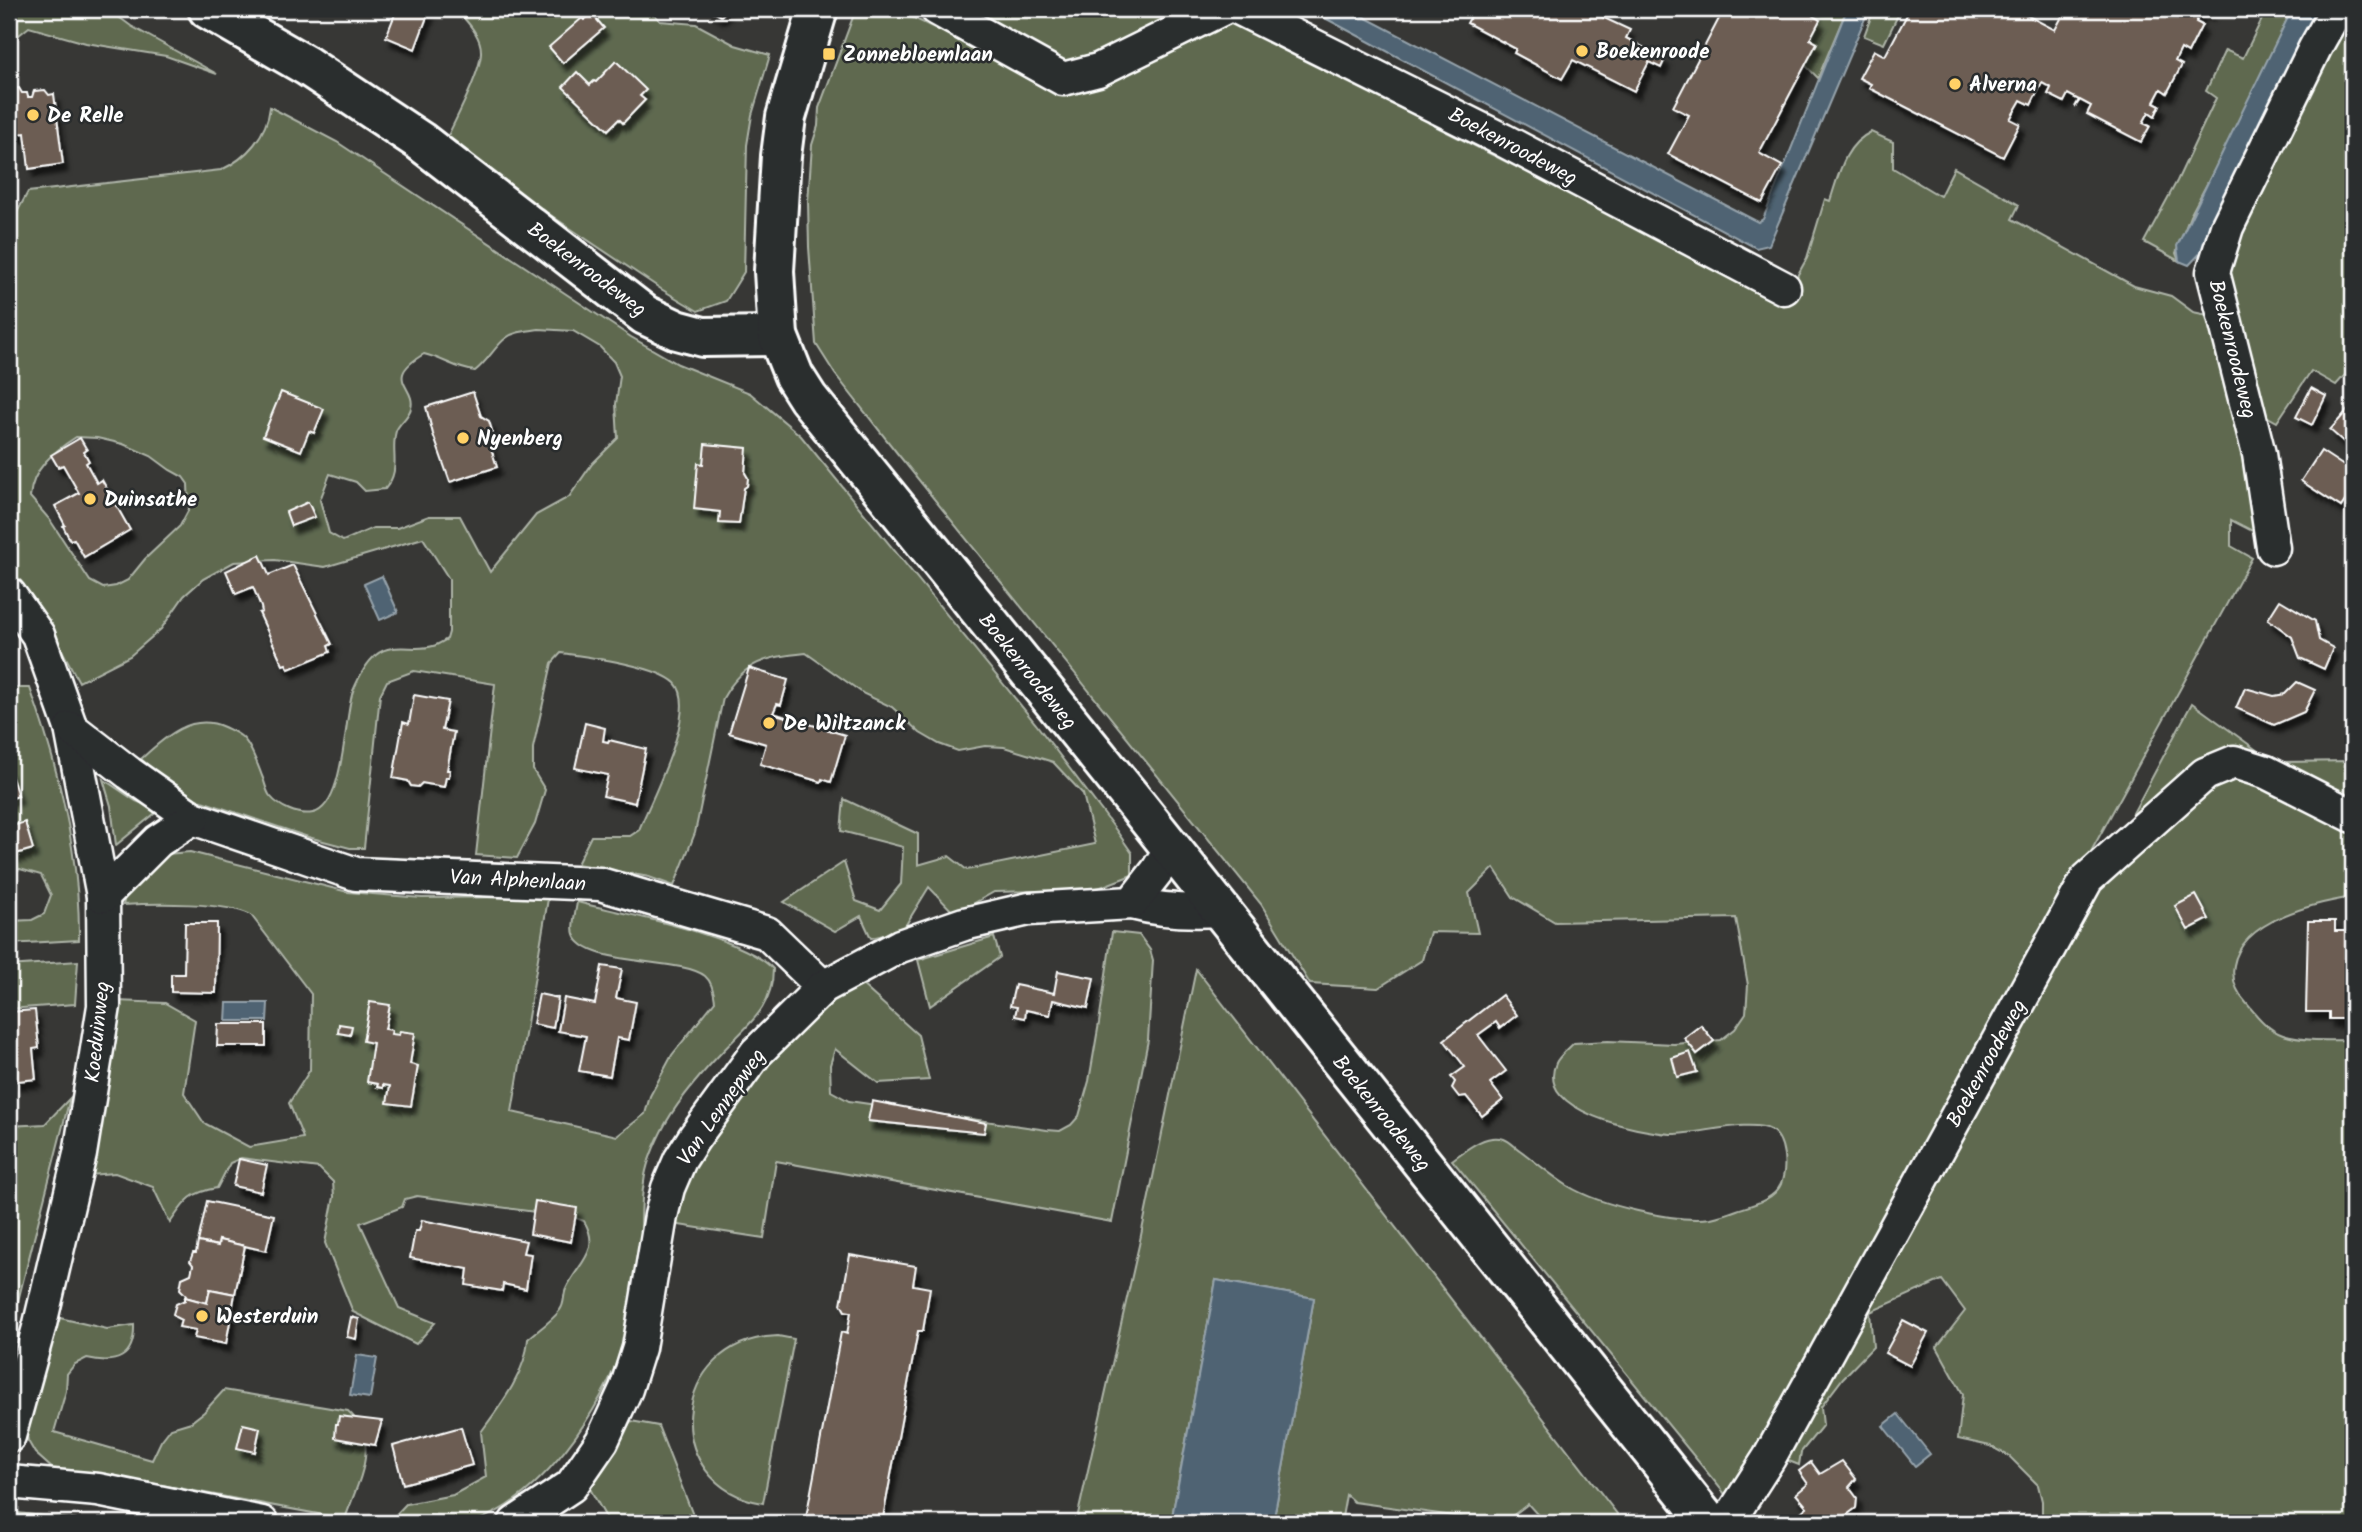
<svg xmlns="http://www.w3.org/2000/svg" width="2362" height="1532" viewBox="0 0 2362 1532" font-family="Kalam,sans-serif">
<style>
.green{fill:#5e6950;stroke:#aeb4a8;stroke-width:2;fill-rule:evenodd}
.water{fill:#4f6473;stroke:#95a2ab;stroke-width:2}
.building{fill:#6c5d53;stroke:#fff;stroke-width:2;filter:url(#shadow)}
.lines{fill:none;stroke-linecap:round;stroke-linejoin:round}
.street-casing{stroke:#fff;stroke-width:37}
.secondary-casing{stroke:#fff;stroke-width:44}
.street{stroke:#2a2d2e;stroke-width:32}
.secondary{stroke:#2a2d2e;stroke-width:38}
.poi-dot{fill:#ffd166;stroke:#2a2d2e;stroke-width:2.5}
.labels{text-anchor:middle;stroke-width:5;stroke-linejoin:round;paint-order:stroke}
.poi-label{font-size:21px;font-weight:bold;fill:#fff;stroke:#2a2d2e;text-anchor:start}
.street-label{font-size:21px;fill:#fff;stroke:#2a2d2e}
</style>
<defs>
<filter id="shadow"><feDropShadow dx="4.5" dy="8" stdDeviation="2" flood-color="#0009"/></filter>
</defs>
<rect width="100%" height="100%" fill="#373735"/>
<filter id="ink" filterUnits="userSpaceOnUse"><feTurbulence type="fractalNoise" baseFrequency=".0143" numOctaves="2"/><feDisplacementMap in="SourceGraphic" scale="14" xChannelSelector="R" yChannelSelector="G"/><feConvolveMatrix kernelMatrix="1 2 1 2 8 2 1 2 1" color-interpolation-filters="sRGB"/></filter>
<g filter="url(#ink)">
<g class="green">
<path d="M9,9H108L131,26L217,74L166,56L86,43L29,27L9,43Z"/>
<path d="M464,9H650L660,21L696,24L735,45L770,55L752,115L747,145L744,272L726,301L698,311L661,289L444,144C453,124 482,71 481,51C481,38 471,26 463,17Z"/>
<path d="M856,9H895L1066,91L1218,20L1245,19L1433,116L1429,123L1540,179L1545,171L1786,296L1807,258L1825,199L1830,201C1839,174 1844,145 1871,132L1893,142V168L1940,196L1954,168L2019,205L2012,219L2134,286L2171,296L2193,312L2218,317L2262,536L2231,520V546L2252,558L1733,1504L1452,1160C1466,1150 1485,1133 1504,1139C1510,1141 1516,1148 1521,1151C1537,1163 1552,1176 1568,1186C1599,1205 1675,1223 1711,1218C1720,1216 1729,1213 1737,1210C1752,1205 1774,1200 1781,1184C1787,1168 1786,1139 1771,1130C1751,1118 1696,1135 1671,1134C1640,1132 1534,1112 1556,1063C1559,1056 1568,1049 1574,1043L1608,1041L1674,1044L1721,1040L1735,1029L1746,1013L1748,985L1736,918L1555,922L1513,897L1494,868L1469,893L1478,933L1430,932L1422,960L1378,988L1310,984L1261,904L897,453L835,374L816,344L809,247L808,202L812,145L818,126L819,108Z"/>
<path d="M921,9H1029L1037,12L1033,9H1192L1061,71Z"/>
<path d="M1817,9H1847L1818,78L1805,65L1813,16Z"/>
<path d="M1874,9H1901L1884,44L1864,36Z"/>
<path d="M2256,9H2292L2238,125L2190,216L2176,253L2179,261L2144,242L2177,181L2216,98L2206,91L2225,50L2243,58L2264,15Z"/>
<path d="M2347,9H2353V366L2336,385L2311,371L2277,422L2261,413L2227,259L2240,243L2243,230Z"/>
<path d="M270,107L337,142L631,337L678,364L750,393L801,436L1036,724L1116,830L1132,853V875L1093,890L994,892L955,914L929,887L902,931L871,938L861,916L835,931L784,902L844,862L856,901L880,910L901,884L903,847L841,831L844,799L918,834V865L949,856L967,870L1095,844L1083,794L1053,762L1004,747L985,746L958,751L939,744L920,733L892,707L864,694L806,653C767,657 744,661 723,698L695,833L674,886L649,877L577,864L591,836H630L639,830C650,801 700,709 675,683C656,665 588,657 561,653L552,663L533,748V770L545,790L535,824L517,858L476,855L495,684L414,671L387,681L380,695L364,848H350L308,837L181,794L141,759C164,738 191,712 224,727C230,730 238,733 243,738C251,746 258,765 262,776C265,782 266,791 270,796C279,807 298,816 313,813C345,806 344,717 353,691C358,679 366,663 376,655C393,641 415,652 433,646C438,645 443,641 447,639L449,632V579L423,538L325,567L275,560L234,562L203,579L184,596L161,629L130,656L79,682L56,639L9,571V227L28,192L221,170C247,158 267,135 270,107ZM539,329L573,331L600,347L614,362L620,376L616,404L618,438L592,464L569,497L536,515L490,572L460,516H429L397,528H373L343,541L329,533L320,500L330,474L356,482L365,491L385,489C402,470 390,452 396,431C399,423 409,417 411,408C417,387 381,379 424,354C442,358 456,369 475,371C488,361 495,346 506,338C515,331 528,331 539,329ZM76,437L97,438L123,444L151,456L170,470L183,477L188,484L189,509L180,526L145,559L128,580L116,586L103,588L90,581L50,520L30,497C32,469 54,451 76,437Z"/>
<path d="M9,688H30C58,766 80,856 79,940L9,944V921L32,920L44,914L51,895L41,875L20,869L9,872Z"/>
<path d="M2192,703L2269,759L2125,828Z"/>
<path d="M2353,761V801L2283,762Z"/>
<path d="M2228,778L2246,779L2353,830V897C2315,903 2242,920 2234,965C2231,980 2236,992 2247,1004C2257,1016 2268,1030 2283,1035C2305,1042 2331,1040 2353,1040V1523H2042V1501L2038,1485L2009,1456L1990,1446L1958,1439L1963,1394L1937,1347L1965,1311L1942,1280L1870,1312L1873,1347L1843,1378L1821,1407L1823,1425L1801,1452L1799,1465L1781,1458L2093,887L2214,784Z"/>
<path d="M103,779L136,801L159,810L116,845L111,806Z"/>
<path d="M190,852L348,892L422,898L517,897L548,899L512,1112L617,1136L645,1114L650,1096L672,1055L715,1001C714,992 712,982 705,976C681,957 584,967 574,934C571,926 576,911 577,902C624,914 742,935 773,969C773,1009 747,1025 722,1052C700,1075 675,1104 661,1132C653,1148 646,1164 644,1182C639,1208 643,1235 639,1262C635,1289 631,1318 623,1345C603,1409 540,1501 473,1522C458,1527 407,1523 388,1523L406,1504L453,1495L486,1477L481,1432C500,1406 526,1373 528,1339C538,1330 552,1321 560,1310C565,1304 563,1295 566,1289C578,1263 602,1251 584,1221L573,1217L417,1196L405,1199L402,1207L360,1223L399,1308L435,1323L416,1344L353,1312L325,1243L334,1197L333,1182L319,1168L241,1158L230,1163L217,1188C189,1193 186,1200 170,1223L153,1187L115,1173L89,1175L117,1001L165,1003L195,1020L184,1093L204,1123L249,1147L303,1138L289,1103L310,1070L311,994L251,915C228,902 153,903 123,905L126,893L166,854Z"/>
<path d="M1112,932L1139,935L1150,950L1153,960L1148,1040L1112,1222L776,1161L764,1238L672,1224L690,1167L776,1046L806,1018L860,983L918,1035L929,1080L878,1083L835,1049L830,1065L831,1091L849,1101L1047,1130L1060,1131L1071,1125L1079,1116L1089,1081L1099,1023Z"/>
<path d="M994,937L1000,957L930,1006L918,960Z"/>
<path d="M78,961L75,1004L9,1009V966Z"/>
<path d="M1196,969L1624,1523H1545L1528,1504L1503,1523L1354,1502L1346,1495L1341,1523H1273L1314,1298L1216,1280L1171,1522L1177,1523H1076L1139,1245Z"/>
<path d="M70,1098L9,1336V1126L45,1124Z"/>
<path d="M60,1318L107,1329L134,1325C135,1358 116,1365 87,1358L75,1364L67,1374L66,1391L54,1432L152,1460L161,1441L171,1428L191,1422L204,1412L224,1390L348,1411C383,1442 357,1483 345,1519L151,1483L54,1470L35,1453L28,1441L26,1431L28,1417Z"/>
<path d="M778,1336L794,1339L763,1503C659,1486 668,1340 778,1336Z"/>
<path d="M631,1421L658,1426L696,1523H609L589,1487Z"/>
<path d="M9,1512L103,1523H9Z"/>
</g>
<g class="water">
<path d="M1308,9H1349L1758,222L1763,219L1847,9H1869L1769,245L1756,248Z"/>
<path d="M2292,9H2324L2209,244L2189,265L2179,261L2177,246Z"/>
<path d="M382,576L398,612L380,620L364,584Z"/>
<path d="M227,1003H268L267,1021H226Z"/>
<path d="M1216,1280L1314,1298L1273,1523L1171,1522Z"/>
<path d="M357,1355L377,1358L370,1398L350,1395Z"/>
<path d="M1898,1414L1930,1454L1915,1466L1883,1426Z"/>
</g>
<g class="building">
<path d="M397,9H430L415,49L386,37Z"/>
<path d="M708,9H728L721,16Z"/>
<path d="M1475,9H1585L1630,30L1626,38L1665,59L1661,68L1649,62L1634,91L1573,60L1562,79L1514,53L1516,49L1467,23Z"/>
<path d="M1724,9H1817L1813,16L1820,20L1810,39L1817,43L1759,153L1782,166L1762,203L1668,154L1689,115L1673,107Z"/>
<path d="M1910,9H2015L2055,30L2066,9H2211L2208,13L2202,9L2196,22L2202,25L2188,53L2181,49L2175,61L2182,65L2167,93L2161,89L2154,102L2160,105L2155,116L2149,112L2143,123L2150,126L2141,142L2087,114L2091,106L2080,100L2075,107L2079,100L2068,94L2064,102L2048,94L2051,88L2042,83L2031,105L2021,100L2010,119L2020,124L2003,157L1869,88L1871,84L1859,78L1874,50L1885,56Z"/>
<path d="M592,14L604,28L563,63L549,47L582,18L584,20Z"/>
<path d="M616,61L646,90L640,96L645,100L623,123L619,119L608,130L563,87L577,72L590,85L594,81L596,82Z"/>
<path d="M19,88L22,93H27L28,97H32L34,91L45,90L49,95L54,94L63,164L29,169L25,133L9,135V89Z"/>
<path d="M2311,388L2326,396L2312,425L2296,417Z"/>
<path d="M281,392L324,409L314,433L309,431L301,451L263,436Z"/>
<path d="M473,392L481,416L489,421L493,434L489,442L497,467L450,482L433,434L426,407Z"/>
<path d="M2353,404V450L2330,430Z"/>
<path d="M80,438L87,450L84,452L89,461L86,463L97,483L102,480L130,530L84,557L74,539L70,540L63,526L65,525L55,506L79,493L63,465L58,467L51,455Z"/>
<path d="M705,444L747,448L745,473L748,478L747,486L744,488L739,524L719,523L720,512L694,509L698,463L703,464Z"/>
<path d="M2321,451L2353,472V489L2341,507L2301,481Z"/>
<path d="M308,502L315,517L291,526L286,512Z"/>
<path d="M260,555L269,575L293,565L332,644L328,646L330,652L289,669L286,664L283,665L259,613L262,612L261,607L253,587L236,594L226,571Z"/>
<path d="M2280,600L2315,621L2319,640L2333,648L2324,669L2300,658L2292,637L2268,619Z"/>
<path d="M749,668L788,680L781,705L777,704L773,713L845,735L831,782L822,779L821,782L760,764L766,744L729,733Z"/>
<path d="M2297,682L2315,690L2304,712L2274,725L2236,708L2245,688L2274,696L2285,694Z"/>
<path d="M414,695L448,701L442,730L454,732L447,770H450L449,777H446L444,787L422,783L418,787L411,786L408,781L393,778L403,722L409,724Z"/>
<path d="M585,723L605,728L603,741L608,742L609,740L646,749L635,803L603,796L608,775L575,768Z"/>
<path d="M9,768L18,796L9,799Z"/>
<path d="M25,822L33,849L9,856V827Z"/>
<path d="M2196,895L2209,919L2188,930L2175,906Z"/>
<path d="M2308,921H2335V931H2353V1019H2329V1012H2306Z"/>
<path d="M185,923H217L216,993L171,992V974H184Z"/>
<path d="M602,966L622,969L616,998L636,1002L629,1040L617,1038L610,1076L579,1071L586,1036L558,1031L564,998L595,1004Z"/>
<path d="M1058,971L1094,978L1088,1008L1053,1000L1050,1015L1026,1010L1025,1018L1015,1016L1017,1007L1010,1006L1015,985L1054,993Z"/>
<path d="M539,994L558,998L553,1028L533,1024Z"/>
<path d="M1502,995L1517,1015L1500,1028L1496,1022L1478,1035L1506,1071L1490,1083L1503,1100L1482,1116L1466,1096L1459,1097L1452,1088L1455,1082L1451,1077L1465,1067L1444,1040Z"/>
<path d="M370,1002L390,1005L385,1029L392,1030L391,1034L399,1035L400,1031L415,1033L410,1064L418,1066L411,1106L387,1103L390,1086L383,1085V1088L377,1087L378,1084L367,1082L373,1043L363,1041Z"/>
<path d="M35,1010L39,1048L33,1049L36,1079L9,1082V1012Z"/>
<path d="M218,1024H266V1046H217Z"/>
<path d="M339,1024L352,1026L350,1035L338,1033Z"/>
<path d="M1701,1025L1714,1041L1697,1054L1684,1038Z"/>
<path d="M1690,1052L1697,1072L1677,1077L1672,1058Z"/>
<path d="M872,1101L986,1123L984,1133L868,1121Z"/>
<path d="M239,1159L267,1165L261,1192L233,1186Z"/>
<path d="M207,1201L274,1215L266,1251L219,1240L218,1246L198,1242Z"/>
<path d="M535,1201L577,1208L571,1242L530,1234Z"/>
<path d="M422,1220L526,1241L523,1253L531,1254L526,1289L503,1284L502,1291L466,1285L468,1269L410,1258L415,1231H419Z"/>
<path d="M219,1240L245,1246L235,1294L210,1289L207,1303L185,1297L186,1295L180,1289L182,1278L191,1274L193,1265L190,1261L193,1253H196L198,1242L218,1246Z"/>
<path d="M850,1255L916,1266L913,1285L930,1288L923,1331H918L882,1523H805L841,1332L847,1334L851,1312L845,1311L841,1304Z"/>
<path d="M210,1289L235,1294L226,1344L194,1338L196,1330L179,1327L181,1320L175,1317L173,1314L176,1304L185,1300V1297L207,1303Z"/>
<path d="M351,1317L359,1319L356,1339L347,1337Z"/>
<path d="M1903,1320L1928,1333L1910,1366L1885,1353Z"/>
<path d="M339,1416L382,1421L375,1445L335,1438L336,1424H338Z"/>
<path d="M243,1424L260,1428L255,1452L237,1448Z"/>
<path d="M461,1427L472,1465L403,1484L393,1446Z"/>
<path d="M1842,1461L1856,1479L1849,1487L1857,1498L1856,1508L1836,1523H1808L1800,1513L1807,1507L1796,1494L1808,1484L1799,1471L1811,1462L1820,1474Z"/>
</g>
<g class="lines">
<g class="street-casing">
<g id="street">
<path d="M937,9L1063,79L1098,70L1222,9"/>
<path d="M1240,9L1503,140L1784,288"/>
<path d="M2273,548L2259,454L2213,272L2227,227L2315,48L2337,9"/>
<path d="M9,594L38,635L71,728L103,896L104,1006L80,1154L40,1324L9,1436"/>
<path d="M71,728L129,773L193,818L356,874L600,884L767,933L823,987"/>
<path d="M103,896L158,841L193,818"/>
<path d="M1132,903C1162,911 1189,912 1220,910"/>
<path d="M9,1482L98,1490L262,1523"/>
<path d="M515,1523L571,1486L602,1441L626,1389L639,1348L661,1216L668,1188L680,1160L694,1138L756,1053L823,987L900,946L964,924L1029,909L1132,903L1157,871L1171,848"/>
<path d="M1724,1523L1733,1514L1769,1458L2087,879L2205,774L2234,762L2266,772L2353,816"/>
</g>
</g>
<g class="secondary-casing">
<g id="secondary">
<path d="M208,9L307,66L420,141L645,315L677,330L703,337L778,336"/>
<path d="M818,9L786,117L781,156L774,271L778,336L794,376L808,398L1137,805L1709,1523"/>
</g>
</g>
<use href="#street" class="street"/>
<use href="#secondary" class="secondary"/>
</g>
</g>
<g class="poi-dot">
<circle cx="1582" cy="51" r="7"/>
<rect x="822" y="47" width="14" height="14" rx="3.5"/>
<circle cx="1955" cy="84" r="7"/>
<circle cx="33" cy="115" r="7"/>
<circle cx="463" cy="438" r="7"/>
<circle cx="90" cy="499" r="7"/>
<circle cx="769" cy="723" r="7"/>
<circle cx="202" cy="1316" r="7"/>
</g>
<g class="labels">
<g class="poi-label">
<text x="1596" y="58">Boekenroode</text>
<text x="843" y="61">Zonnebloemlaan</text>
<text x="1969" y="91">Alverna</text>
<text x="47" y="122">De Relle</text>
<text x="477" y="445">Nyenberg</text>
<text x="104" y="506">Duinsathe</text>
<text x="783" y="730">De Wiltzanck</text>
<text x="216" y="1323">Westerduin</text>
</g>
<g class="street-label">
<text transform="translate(1513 146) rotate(28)" y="7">Boekenroodeweg</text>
<text transform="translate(587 269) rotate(37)" y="7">Boekenroodeweg</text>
<text transform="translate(2233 349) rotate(76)" y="7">Boekenroodeweg</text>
<text transform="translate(1028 671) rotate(51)" y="7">Boekenroodeweg</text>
<text transform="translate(518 880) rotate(3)" y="7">Van Alphenlaan</text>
<text transform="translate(97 1032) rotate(-84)" y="7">Koeduinweg</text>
<text transform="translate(1986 1063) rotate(-61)" y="7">Boekenroodeweg</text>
<text transform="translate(721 1107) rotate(-55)" y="7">Van Lennepweg</text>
<text transform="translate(1382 1113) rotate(51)" y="7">Boekenroodeweg</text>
</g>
</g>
<rect width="2362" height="1532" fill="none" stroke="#2a2d2e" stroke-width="35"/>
<rect x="18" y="18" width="2327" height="1497" fill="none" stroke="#fff" stroke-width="2.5" filter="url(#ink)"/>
</svg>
